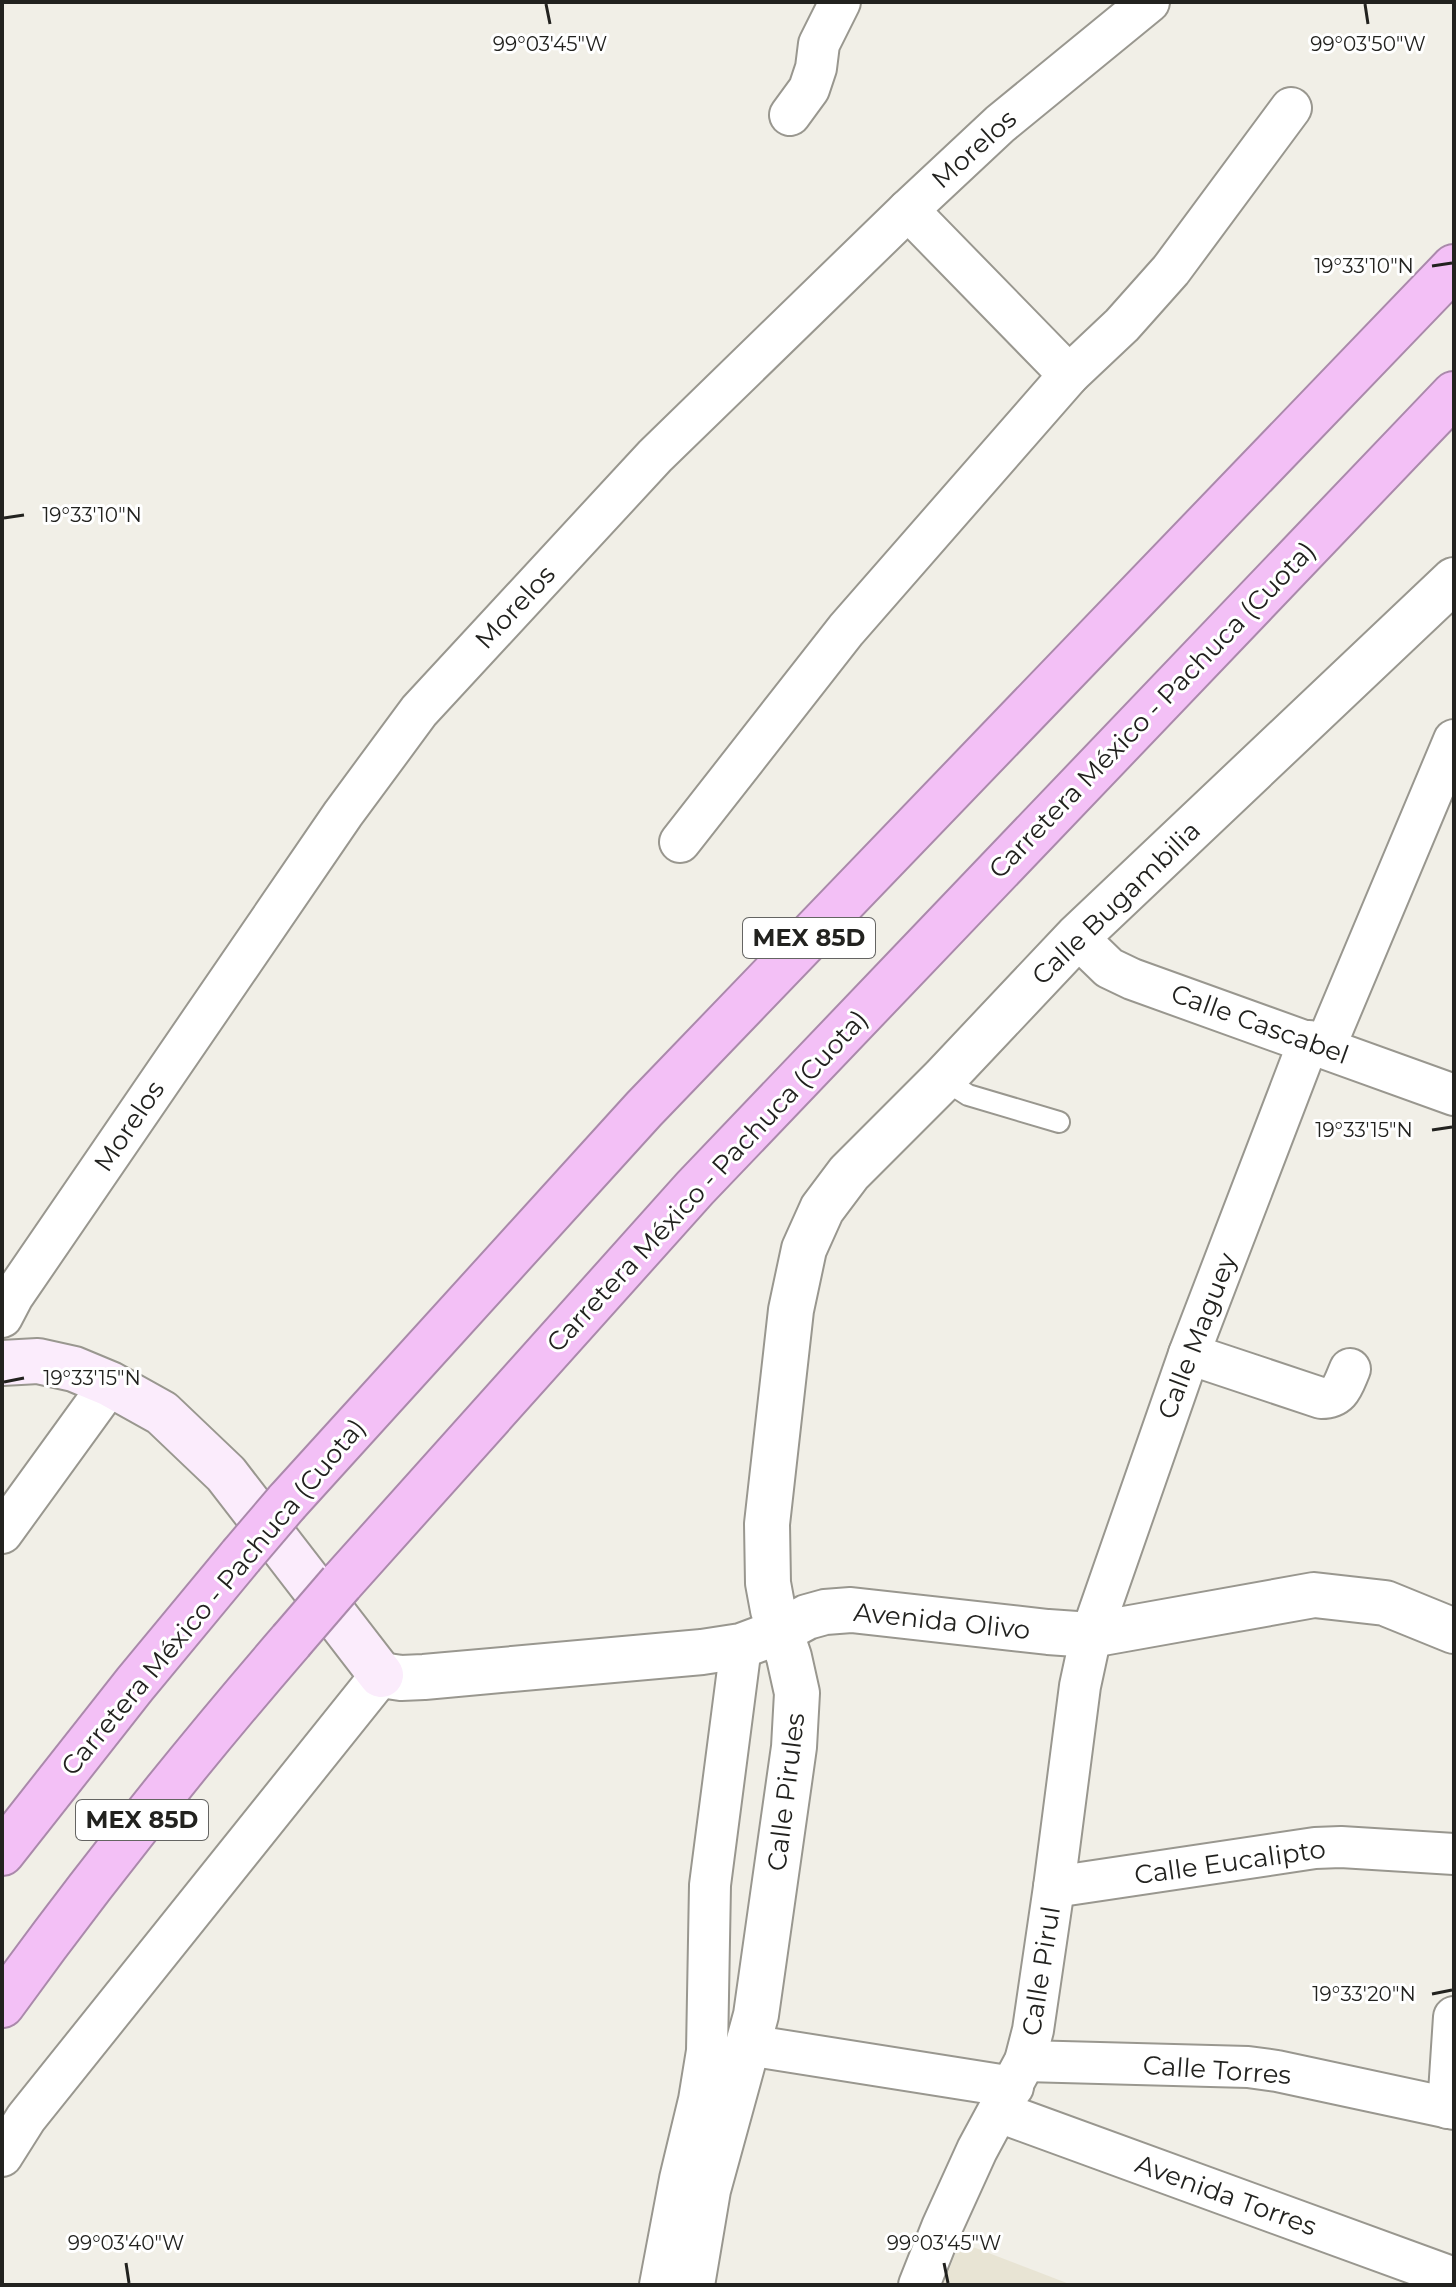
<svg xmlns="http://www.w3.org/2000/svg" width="1456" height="2287" viewBox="0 0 1456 2287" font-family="Montserrat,sans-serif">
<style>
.built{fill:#e8e4d4}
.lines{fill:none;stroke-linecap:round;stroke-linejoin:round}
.service-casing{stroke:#99978f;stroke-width:24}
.minor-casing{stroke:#99978f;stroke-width:44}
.tertiary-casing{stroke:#99978f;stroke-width:48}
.secondary-casing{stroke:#99978f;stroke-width:48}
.motorway-casing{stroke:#aa89ab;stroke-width:48}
.service{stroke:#fff;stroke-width:20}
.minor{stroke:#fff;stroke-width:40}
.tertiary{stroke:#fff;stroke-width:44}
.secondary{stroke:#fbecfc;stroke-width:44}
.motorway{stroke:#f3c0f6;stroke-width:44}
.motorway-bridge-casing{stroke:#aa89ab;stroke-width:48;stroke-linecap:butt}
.motorway-bridge{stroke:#f3c0f6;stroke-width:44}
.ticks{fill:none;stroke:#22221f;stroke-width:3}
.labels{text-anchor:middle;stroke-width:6;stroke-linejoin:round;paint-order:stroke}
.shield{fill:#fff;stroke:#646462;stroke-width:2}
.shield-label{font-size:24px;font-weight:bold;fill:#22221f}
.street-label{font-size:26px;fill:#22221f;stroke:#fff}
.ticks-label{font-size:20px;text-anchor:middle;fill:#22221f;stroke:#fff;stroke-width:6;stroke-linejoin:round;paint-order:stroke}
</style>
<rect width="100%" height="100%" fill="#f1efe7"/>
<path class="built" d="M960,2242L1072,2285H943Z"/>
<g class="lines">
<g class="service-casing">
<path id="service" d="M943,1079L968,1095L1059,1122"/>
</g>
<g class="minor-casing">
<g id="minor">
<path d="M790,115L809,89L816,68L819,44L840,2"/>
<path d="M908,210L1069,375"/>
<path d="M680,842L846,630L1069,375L1122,325L1171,270L1291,108"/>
<path d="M1077,937L1109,968L1132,979L1454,1095"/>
<path d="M1325,1047L1454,740"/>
<path d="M2,1317L13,1296L343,814L419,711L655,456L908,210L1000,124L1149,2"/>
<path d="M1189,1354L1321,1398C1341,1398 1343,1385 1350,1369"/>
<path d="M2,1533L110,1384"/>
<path d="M1054,1887L1315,1848L1341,1847L1454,1854"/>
<path d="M748,2045L1013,2087"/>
<path d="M1025,2061L1248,2067L1277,2071L1454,2109"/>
<path d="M1448,2108L1454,2017"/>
<path d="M999,2112L1454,2278"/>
<path d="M2,2156L26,2118L381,1675"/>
<path d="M660,2285L680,2179L699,2100L707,2051L710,1885L741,1646"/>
<path d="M919,2285L942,2227L977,2150L1025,2061L1033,2030L1054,1887L1080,1686L1091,1635L1189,1354L1309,1041"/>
</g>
</g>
<g class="tertiary-casing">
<g id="tertiary">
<path d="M381,1675L401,1678L424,1677L702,1652L741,1646L781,1631L807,1617L825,1612L851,1610L1048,1632L1091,1635L1314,1595L1385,1603L1454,1631"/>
<path d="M692,2285L708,2190L756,2015L794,1747L797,1693L789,1657L773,1610L768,1583L767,1524L791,1310L804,1249L822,1209L849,1173L943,1079L1077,937L1454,580"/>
</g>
</g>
<g class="secondary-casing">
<path id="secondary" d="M2,1363L38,1361L74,1369L110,1384L162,1413L226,1474L381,1675"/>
</g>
<g class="motorway-casing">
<g id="motorway">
<path d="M287,1502L644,1109L1454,267"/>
<path d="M341,1583L695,1188L1454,394"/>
<path d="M2,1853L135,1684L241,1556"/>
<path d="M2,2005C93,1879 190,1758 291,1641"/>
</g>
</g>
<use href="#service" class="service"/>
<use href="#minor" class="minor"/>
<use href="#tertiary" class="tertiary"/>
<use href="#secondary" class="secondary"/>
<use href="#motorway" class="motorway"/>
<g class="motorway-bridge-casing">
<g id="motorway-bridge">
<path d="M241,1556L287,1502"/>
<path d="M291,1641L341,1583"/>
</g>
</g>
<use href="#motorway-bridge" class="motorway-bridge"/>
</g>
<path class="ticks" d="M546,4L550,24M1365,4L1368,24M1432,266L1452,263M4,518L24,515M1432,1130L1452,1127M4,1382L24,1378M1432,1994L1452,1990M126,2263L129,2283M944,2263L948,2283"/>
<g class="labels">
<g class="shield">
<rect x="743" y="918" width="132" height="40" rx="6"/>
<rect x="76" y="1800" width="132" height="40" rx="6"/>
</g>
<g class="shield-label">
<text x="809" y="946">MEX 85D</text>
<text x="142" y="1828">MEX 85D</text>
</g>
<g class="street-label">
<text transform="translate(974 149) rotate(-42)" y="9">Morelos</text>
<text transform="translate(515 607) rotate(-47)" y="9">Morelos</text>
<text transform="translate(1152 710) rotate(-46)" y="9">Carretera México - Pachuca (Cuota)</text>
<text transform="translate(1116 903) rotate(-44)" y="9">Calle Bugambilia</text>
<text transform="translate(1260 1024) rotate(20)" y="9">Calle Cascabel</text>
<text transform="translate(129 1126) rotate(-56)" y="9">Morelos</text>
<text transform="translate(707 1181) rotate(-47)" y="9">Carretera México - Pachuca (Cuota)</text>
<text transform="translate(1197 1336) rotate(-69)" y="9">Calle Maguey</text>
<text transform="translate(213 1597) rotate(-50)" y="9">Carretera México - Pachuca (Cuota)</text>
<text transform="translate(942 1621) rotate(6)" y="9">Avenida Olivo</text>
<text transform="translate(786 1792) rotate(-83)" y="9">Calle Pirules</text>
<text transform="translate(1230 1862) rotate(-8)" y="9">Calle Eucalipto</text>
<text transform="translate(1041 1971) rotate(-81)" y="9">Calle Pirul</text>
<text transform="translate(1217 2070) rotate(4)" y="9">Calle Torres</text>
<text transform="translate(1226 2195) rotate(20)" y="9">Avenida Torres</text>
</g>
</g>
<g class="ticks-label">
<text x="550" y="51">99°03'45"W</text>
<text x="1368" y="51">99°03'50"W</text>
<text x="1364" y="273">19°33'10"N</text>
<text x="92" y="522">19°33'10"N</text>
<text x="1364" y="1137">19°33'15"N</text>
<text x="92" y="1385">19°33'15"N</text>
<text x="1364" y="2001">19°33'20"N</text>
<text x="126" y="2250">99°03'40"W</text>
<text x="944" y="2250">99°03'45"W</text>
</g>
<rect width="1456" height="2287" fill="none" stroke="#22221f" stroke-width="8"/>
</svg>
